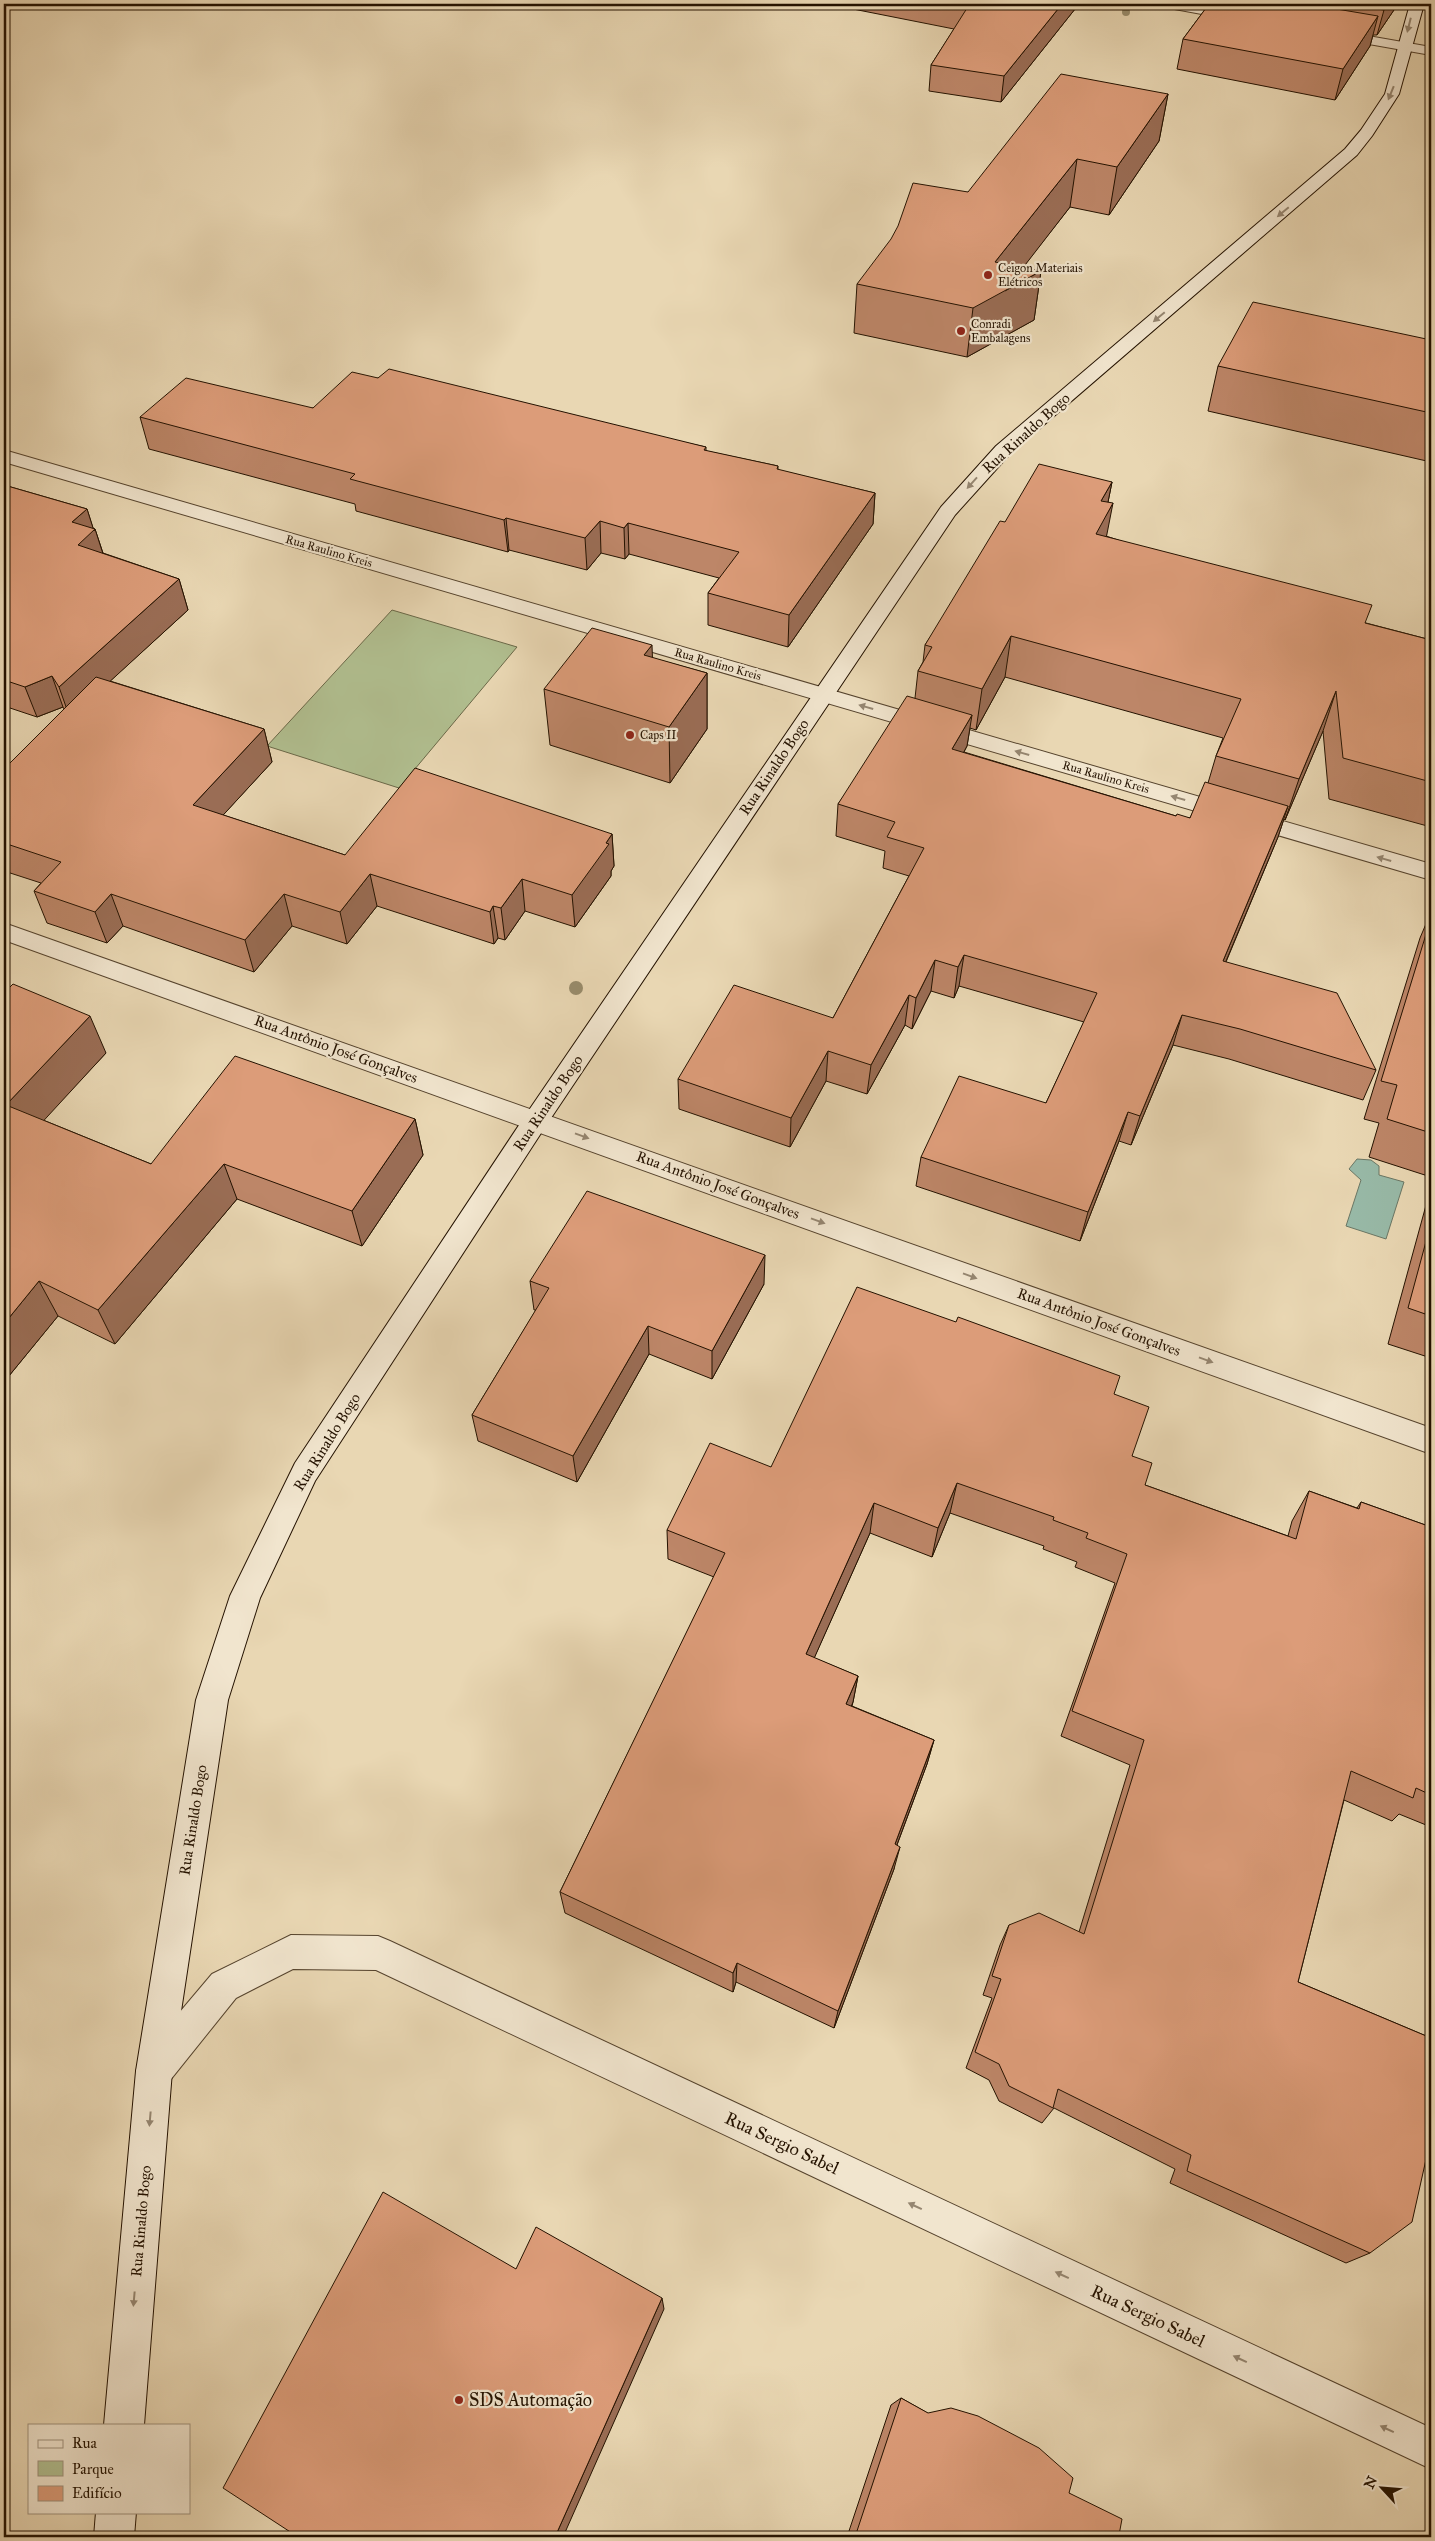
<svg xmlns="http://www.w3.org/2000/svg" width="1435" height="2541" viewBox="0 0 1435 2541" font-family="'IM FELL Great Primer',serif">
<style>
.green{fill:#b1bf90;stroke:#6a6848}
.water{fill:#98baa8;stroke:#6a7765}
.lines{fill:none;stroke-linecap:round;stroke-linejoin:round}
.minor-casing{stroke:#55432d;stroke-width:2}
.secondary-casing{stroke:#241200;stroke-width:2}
.minor{fill:#f1e5ce;fill-rule:evenodd}
.secondary{fill:#f1e5ce;fill-rule:evenodd}
.tree{fill:#988c6c}
.wall{fill:#bd8668;stroke:#241200;fill-rule:evenodd}
.shaded-wall{fill:#9a6d55;stroke:#241200}
.building{fill:#dc9c79;stroke:#241200}
.oneway{fill:#958671}
.poi-dot{fill:#8f2418;stroke:#f1e5ce;stroke-width:2}
.labels{text-anchor:middle;stroke-width:4.5;stroke-linejoin:round;paint-order:stroke}
.far-poi-label{font-size:12px;fill:#241200;stroke:#f1e5ce;text-anchor:start}
.far-street-label{font-size:12px;fill:#241200;stroke:#f1e5ce}
.street-label{font-size:15px;fill:#241200;stroke:#f1e5ce}
.near-street-label{font-size:18px;fill:#241200;stroke:#f1e5ce}
.near-poi-label{font-size:18px;fill:#241200;stroke:#f1e5ce;text-anchor:start}
</style>
<rect width="100%" height="100%" fill="#e9d7b3"/>
<filter id="stains"><feTurbulence type="fractalNoise" baseFrequency=".004" numOctaves="4"/><feColorMatrix values="0 0 0 0 .2 0 0 0 0 .09 0 0 0 0 .02 0 0 0 .5 -.17"/></filter>
<radialGradient id="worn" r=".72"><stop offset=".6" stop-color="#630" stop-opacity="0"/><stop offset="1" stop-color="#630" stop-opacity=".3"/></radialGradient>
<path class="green" d="M392,610L517,647L399,788L267,746Z"/>
<path class="water" d="M1357,1159L1371,1160L1379,1166V1175L1404,1182L1386,1239L1346,1226L1361,1180L1349,1169Z"/>
<g class="lines">
<g class="minor-casing">
<g id="minor">
<path d="M1162,4H1191L1240,13L1247,17L1240,21L1169,8Z"/>
<path d="M1334,30L1431,47V55L1329,37L1327,34Z"/>
<path d="M4,450L1431,864V880L4,462Z"/>
<path d="M4,923L1431,1428V1454L4,940Z"/>
<path d="M291,1935L378,1936L390,1941L1431,2428V2469L376,1970L293,1969L236,1998L167,2084L154,2089L141,2084L136,2071L141,2058L212,1974Z"/>
</g>
</g>
<g class="secondary-casing">
<g id="secondary">
<path d="M1410,4H1424L1399,94L1372,136L1357,155L1010,454L955,515L545,1127L315,1481L260,1598L228,1700L172,2071L144,2425H104L136,2071L196,1700L230,1596L295,1463L527,1113L941,507L996,446L1345,149L1361,130L1385,94Z"/>
<path d="M96,2512H136L134,2537H94Z"/>
</g>
</g>
<use href="#minor" class="minor"/>
<use href="#secondary" class="secondary"/>
</g>
<g class="tree">
<circle cx="1126" cy="12" r="4"/>
<circle cx="576" cy="988" r="7"/>
</g>
<g class="wall">
<path d="M853,4H1079L1001,102L929,91L931,65L954,29L853,9Z"/>
<path d="M1209,4H1398L1377,35H1373L1370,46L1335,100L1177,69L1183,39Z"/>
<path d="M1168,94L1159,141L1109,215L1070,207L1023,267L1041,271L1034,320L967,357L854,333L857,284L968,192Z"/>
<path d="M1431,340V462L1208,411L1218,366Z"/>
<path d="M378,378L706,447V451L778,466V470L875,493L873,524L788,647L708,625V593L719,578L629,554L625,559L601,553L587,570L509,550L508,552L356,511L355,504L149,449L140,417L313,408Z"/>
<path d="M1112,482L1108,502L1106,536L1366,623L1431,640V827L1329,799L1323,731L1285,820L1284,819L1278,837L1226,962L1376,1070L1363,1100L1229,1059L1173,1045L1131,1145L1119,1141L1080,1241L916,1186L921,1157L1046,1103L1084,1022L959,986L954,998L931,991L912,1029L905,1025L867,1094L826,1081L790,1147L679,1109L678,1079L833,1018L909,876L883,868L885,851L836,836L838,804L915,698L918,671L923,662L925,645L1005,522ZM1005,677L1223,738L1216,756L1208,783L1190,818L1176,816L964,752L967,746L970,728L976,730Z"/>
<path d="M4,485L87,509L93,528L95,529L103,553L179,579L188,610L110,681L264,729L272,762L223,815L345,855L612,834L614,866L611,871V876L575,927L525,911L505,940L498,938L494,944L377,906L347,944L292,926L254,972L123,926L107,943L47,923L34,891L41,883L4,871V769L64,709L63,707L37,717L4,706Z"/>
<path d="M652,658L707,673V729L670,783L550,745L544,689Z"/>
<path d="M1431,912V1177L1369,1157L1379,1123L1364,1119L1420,938Z"/>
<path d="M4,993L106,1053L43,1120L151,1164L415,1119L423,1155L362,1246L237,1199L115,1344L58,1316L4,1382Z"/>
<path d="M1431,1187V1358L1388,1344Z"/>
<path d="M530,1281L764,1284L712,1379L649,1354L577,1482L478,1441L472,1415L536,1310H534Z"/>
<path d="M1114,1394L1132,1456L1145,1485L1288,1536L1292,1521L1309,1491L1357,1508L1361,1502L1431,1527V1827L1399,1814L1392,1821L1344,1800L1298,1982L1431,2038V2156L1426,2159L1370,2253L1346,2263L1170,2183L1175,2169L1054,2108L1042,2123L999,2101L989,2080L966,2068L992,1998L983,1995L1000,1945L1009,1925L1079,1932L1130,1765L1061,1736L1115,1583L1075,1567L1077,1562L1043,1549L1044,1546L950,1513L932,1557L870,1533L814,1658L858,1676L853,1702L852,1706L934,1740L927,1764L897,1845L894,1869L834,2028L736,1982L733,1992L565,1913L560,1892L714,1577L668,1559L667,1530L771,1467Z"/>
<path d="M901,2398L1069,2493L1119,2535L1122,2537H847L891,2405Z"/>
</g>
<g class="shaded-wall">
<path d="M1062,4H1079L1001,102L1004,76Z"/>
<path d="M1388,4H1398L1377,35L1384,10Z"/>
<path d="M1378,16L1370,46L1335,100L1343,69Z"/>
<path d="M1168,94L1159,141L1109,215L1117,167Z"/>
<path d="M1077,159L1070,207L1005,291L1041,271L1034,320L967,357L973,308L995,262Z"/>
<path d="M1112,482L1105,517L1113,503L1105,544L1089,575L1101,501Z"/>
<path d="M875,493L873,524L788,647L789,615Z"/>
<path d="M87,509L94,531L95,529L105,560L88,576L72,522Z"/>
<path d="M506,518L509,550L508,552L504,520Z"/>
<path d="M600,521L601,553L587,570L585,538Z"/>
<path d="M628,523L629,554L625,559L624,528Z"/>
<path d="M179,579L188,610L70,718L59,687Z"/>
<path d="M1011,636L1005,677L976,730L982,689Z"/>
<path d="M652,645L654,701L644,655Z"/>
<path d="M707,673V729L670,783L669,727Z"/>
<path d="M52,676L63,707L37,717L25,687Z"/>
<path d="M1336,691L1323,731L1285,820L1299,779Z"/>
<path d="M972,715L967,746L948,781L952,749Z"/>
<path d="M264,729L272,762L203,837L193,805Z"/>
<path d="M1288,806L1278,837L1213,992L1223,961Z"/>
<path d="M612,834L614,866L611,871V876L575,927L572,895Z"/>
<path d="M370,874L377,906L347,944L340,912Z"/>
<path d="M522,879L525,911L505,940L501,908Z"/>
<path d="M111,894L123,926L107,943L95,912Z"/>
<path d="M284,894L292,926L254,972L245,940Z"/>
<path d="M493,906L498,938L494,944L490,912Z"/>
<path d="M964,955L959,986L954,998L958,967Z"/>
<path d="M935,960L931,991L912,1029L916,998Z"/>
<path d="M909,995L905,1025L867,1094L871,1065Z"/>
<path d="M1182,1015L1173,1045L1131,1145L1140,1116Z"/>
<path d="M90,1016L106,1053L24,1142L6,1105Z"/>
<path d="M828,1051L826,1081L790,1147L791,1118Z"/>
<path d="M1128,1112L1119,1141L1080,1241L1088,1212Z"/>
<path d="M415,1119L423,1155L362,1246L352,1211Z"/>
<path d="M224,1164L237,1199L115,1344L98,1310Z"/>
<path d="M765,1255L764,1284L712,1379V1351Z"/>
<path d="M39,1281L58,1316L4,1382V1324Z"/>
<path d="M648,1326L649,1354L577,1482L573,1456Z"/>
<path d="M957,1483L950,1513L932,1557L938,1528Z"/>
<path d="M874,1503L870,1533L804,1681L806,1654Z"/>
<path d="M858,1676L853,1702L842,1729L846,1704Z"/>
<path d="M934,1740L927,1764L889,1866L895,1844Z"/>
<path d="M900,1847L894,1869L834,2028L838,2011Z"/>
<path d="M737,1963L736,1982L733,1992V1973Z"/>
<path d="M662,2298L664,2309L563,2537H555Z"/>
</g>
<g class="building">
<path d="M960,4H1062L1004,76L931,65L969,5Z"/>
<path d="M1209,4H1307L1378,16L1343,69L1183,39Z"/>
<path d="M1346,4H1388L1384,10Z"/>
<path d="M1061,74L1168,94L1117,167L1077,159L995,262L1041,271L973,308L857,284L891,239L898,226L913,183L968,192Z"/>
<path d="M1253,302L1431,340V413L1218,366Z"/>
<path d="M389,369L706,447L704,450L778,466L777,469L875,493L789,615L708,593L739,552L628,523L624,528L600,521L585,538L506,518L504,520L350,479L355,474L140,417L186,378L313,408L352,372L378,378Z"/>
<path d="M1039,464L1112,482L1101,501L1113,503L1096,534L1372,605L1365,623L1431,640V782L1343,758L1336,691L1299,779L1216,756L1241,699L1011,636L982,689L918,671L932,647L925,645L1000,521L1005,522Z"/>
<path d="M4,485L87,509L72,522L95,529L78,545L179,579L59,687L52,676L25,687L4,680Z"/>
<path d="M592,628L652,645L644,655L707,673L669,727L544,689Z"/>
<path d="M96,677L264,729L193,805L345,855L415,768L612,834L606,843L609,844L572,895L522,879L501,908L493,906L490,912L370,874L340,912L284,894L245,940L111,894L95,912L34,891L61,862L4,843V769Z"/>
<path d="M907,696L972,715L952,749L1176,816L1177,814L1190,818L1205,782L1288,806L1223,961L1337,993L1376,1070L1240,1029L1182,1015L1140,1116L1128,1112L1088,1212L921,1157L959,1076L1046,1103L1097,993L964,955L958,967L935,960L916,998L909,995L871,1065L828,1051L791,1118L678,1079L734,985L833,1018L924,848L887,837L895,822L838,804Z"/>
<path d="M1431,918V1133L1387,1119L1397,1085L1381,1081Z"/>
<path d="M13,984L90,1016L6,1105L151,1164L235,1056L415,1119L352,1211L224,1164L98,1310L39,1281L4,1324V993Z"/>
<path d="M587,1191L765,1255L712,1351L648,1326L573,1456L472,1415L549,1288L530,1281Z"/>
<path d="M1431,1223V1316L1408,1308Z"/>
<path d="M857,1287L956,1322L958,1317L1120,1376L1114,1394L1149,1407L1132,1456L1152,1463L1145,1485L1296,1539L1309,1491L1359,1509L1361,1502L1431,1527V1795L1416,1788L1413,1798L1351,1771L1298,1982L1431,2038V2147L1429,2146L1412,2222L1370,2253L1187,2171L1191,2155L1058,2089L1053,2108L1009,2086L999,2064L975,2052L1001,1979L992,1976L1009,1925L1039,1913L1084,1934L1144,1740L1072,1711L1127,1554L1086,1538L1088,1533L1053,1520L1054,1517L957,1483L938,1528L874,1503L806,1654L858,1676L846,1704L934,1740L895,1844L900,1847L838,2011L737,1963L733,1973L560,1892L725,1553L667,1530L710,1443L771,1467Z"/>
<path d="M383,2192L516,2269L536,2227L662,2298L555,2537H298L223,2488Z"/>
<path d="M901,2398L928,2413L951,2408L978,2416L1039,2448L1073,2478L1069,2493L1122,2519L1119,2535L1122,2537H855Z"/>
</g>
<defs><path id="oneway-solid" d="M-6-.8H1V-3.2L6.5 0L1 3.2V.8H-6Z" transform="scale(1.25)"/></defs>
<g class="oneway">
<use href="#oneway-solid" transform="translate(1409 25) rotate(104)"/>
<use href="#oneway-solid" transform="translate(1391 93) rotate(112)"/>
<use href="#oneway-solid" transform="translate(1283 212) rotate(140)"/>
<use href="#oneway-solid" transform="translate(1159 317) rotate(140)"/>
<use href="#oneway-solid" transform="translate(972 483) rotate(132)"/>
<use href="#oneway-solid" transform="translate(866 707) rotate(-164)"/>
<use href="#oneway-solid" transform="translate(1022 753) rotate(-164)"/>
<use href="#oneway-solid" transform="translate(1178 798) rotate(-164)"/>
<use href="#oneway-solid" transform="translate(1384 859) rotate(-164)"/>
<use href="#oneway-solid" transform="translate(582 1136) rotate(20)"/>
<use href="#oneway-solid" transform="translate(818 1221) rotate(20)"/>
<use href="#oneway-solid" transform="translate(970 1276) rotate(20)"/>
<use href="#oneway-solid" transform="translate(1206 1360) rotate(20)"/>
<use href="#oneway-solid" transform="translate(150 2119) rotate(95)"/>
<use href="#oneway-solid" transform="translate(915 2206) rotate(-155)"/>
<use href="#oneway-solid" transform="translate(1062 2275) rotate(-155)"/>
<use href="#oneway-solid" transform="translate(134 2299) rotate(95)"/>
<use href="#oneway-solid" transform="translate(1240 2359) rotate(-155)"/>
<use href="#oneway-solid" transform="translate(1387 2429) rotate(-155)"/>
</g>
<g class="poi-dot">
<circle cx="988" cy="275" r="5"/>
<circle cx="961" cy="331" r="5"/>
<circle cx="630" cy="735" r="5"/>
<circle cx="459" cy="2400" r="5"/>
</g>
<g class="labels">
<g class="far-poi-label">
<text x="998" y="272">Ceigon Materiais<tspan x="998" dy="14">Elétricos</tspan></text>
<text x="971" y="328">Conradi<tspan x="971" dy="14">Embalagens</tspan></text>
<text x="640" y="739">Caps II</text>
</g>
<g class="far-street-label">
<text transform="translate(329 551) rotate(16)" y="4">Rua Raulino Kreis</text>
<text transform="translate(718 664) rotate(16)" y="4">Rua Raulino Kreis</text>
<text transform="translate(1106 777) rotate(16)" y="4">Rua Raulino Kreis</text>
</g>
<g class="street-label">
<text transform="translate(1026 433) rotate(-42)" y="5">Rua Rinaldo Bogo</text>
<text transform="translate(774 767) rotate(-56)" y="5">Rua Rinaldo Bogo</text>
<text transform="translate(336 1049) rotate(20)" y="5">Rua Antônio José Gonçalves</text>
<text transform="translate(548 1103) rotate(-56)" y="5">Rua Rinaldo Bogo</text>
<text transform="translate(718 1185) rotate(20)" y="5">Rua Antônio José Gonçalves</text>
<text transform="translate(1099 1322) rotate(20)" y="5">Rua Antônio José Gonçalves</text>
<text transform="translate(327 1442) rotate(-58)" y="5">Rua Rinaldo Bogo</text>
<text transform="translate(193 1820) rotate(-81)" y="5">Rua Rinaldo Bogo</text>
<text transform="translate(141 2221) rotate(-85)" y="5">Rua Rinaldo Bogo</text>
</g>
<g class="near-street-label">
<text transform="translate(782 2143) rotate(25)" y="6">Rua Sergio Sabel</text>
<text transform="translate(1148 2316) rotate(25)" y="6">Rua Sergio Sabel</text>
</g>
<g class="near-poi-label">
<text x="469" y="2406">SDS Automação</text>
</g>
</g>
<rect width="1435" height="2541" fill="none" stroke="#e9d7b3" stroke-width="20"/>
<rect x="5" y="5" width="1425" height="2531" fill="none" stroke="#241200" stroke-width="2.5"/>
<rect x="10" y="10" width="1415" height="2521" fill="none" stroke="#241200"/>
<rect x="28" y="2424" width="162" height="90" fill="#f1e5ce" stroke="#9f917c"/>
<rect x="38" y="2440" width="25" height="8" fill="#f1e5ce" stroke="#9f917c"/>
<text x="72" y="2448" font-size="15" fill="#241200">Rua</text>
<rect x="38" y="2461" width="25" height="15" fill="#b1bf90" stroke="#9f917c"/>
<text x="72" y="2474" font-size="15" fill="#241200">Parque</text>
<rect x="38" y="2486" width="25" height="15" fill="#dc9c79" stroke="#9f917c"/>
<text x="72" y="2498" font-size="15" fill="#241200">Edifício</text>
<g transform="translate(1382 2488) rotate(296)" stroke="#f1e5ce" stroke-width="4" paint-order="stroke">
<path d="M0-4L9 19L0 12L-9 19Z" fill="#241200"/>
<text y="-8" font-size="14" font-weight="bold" text-anchor="middle" fill="#241200">N</text>
</g>
<rect width="100%" height="100%" filter="url(#stains)"/>
<rect width="100%" height="100%" fill="url(#worn)"/>
</svg>
